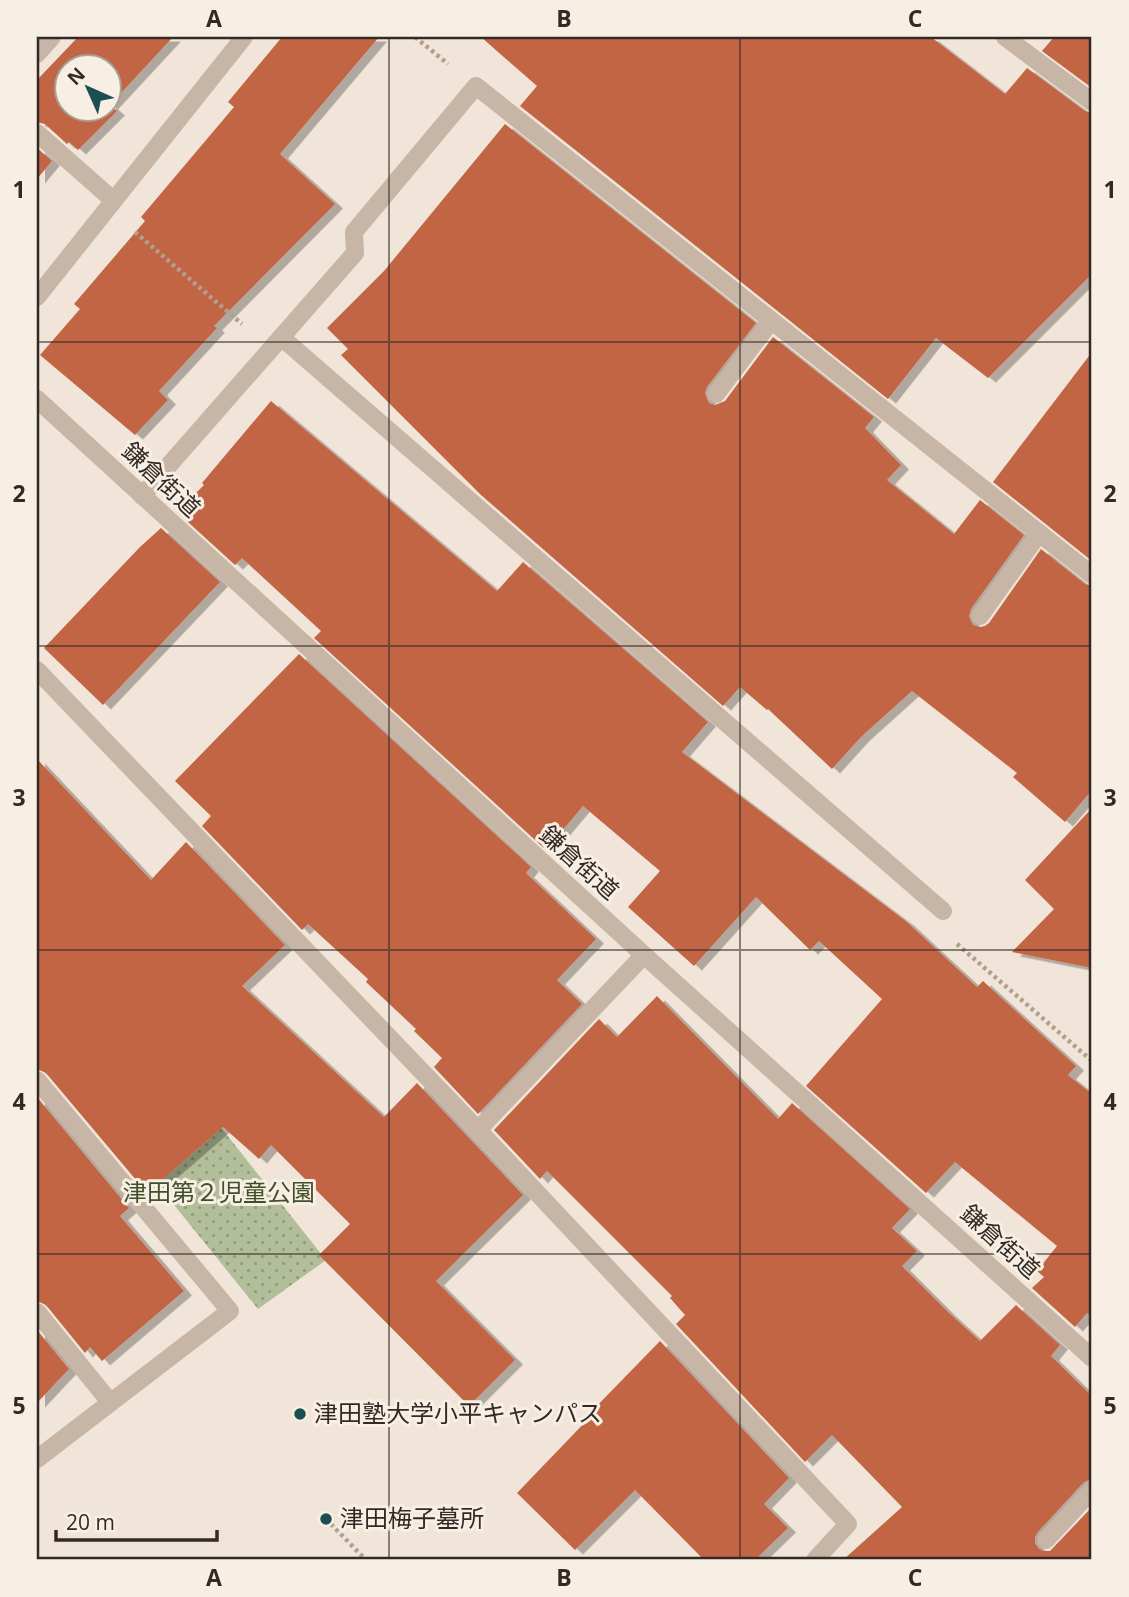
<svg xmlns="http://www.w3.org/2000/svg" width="1129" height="1597" viewBox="0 0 1129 1597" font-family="'Open Sans','Noto Sans JP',sans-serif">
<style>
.grass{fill:url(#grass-dots)}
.building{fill:#c26544;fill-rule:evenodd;filter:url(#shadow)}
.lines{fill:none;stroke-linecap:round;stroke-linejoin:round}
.path{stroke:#b39f8f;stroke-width:4.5;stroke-dasharray:3.5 3.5;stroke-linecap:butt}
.lane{stroke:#c7b5a5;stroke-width:18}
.street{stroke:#c7b5a5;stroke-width:18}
.grid{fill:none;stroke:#332a26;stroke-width:2;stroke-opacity:0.55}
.poi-dot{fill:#1d4e52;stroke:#f8efe4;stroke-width:2.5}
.labels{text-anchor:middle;stroke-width:6;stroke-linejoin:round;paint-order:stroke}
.street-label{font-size:24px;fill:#332a26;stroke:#f8efe4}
.park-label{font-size:24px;fill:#42502a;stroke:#f8efe4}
.poi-label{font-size:24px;fill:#332a26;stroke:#f8efe4;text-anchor:start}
.neatline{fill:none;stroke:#332a26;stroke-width:2.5}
.grid-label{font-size:23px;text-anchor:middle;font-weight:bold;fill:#332a26}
</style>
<defs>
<pattern id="grass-dots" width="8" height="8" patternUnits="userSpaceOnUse" patternTransform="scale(1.75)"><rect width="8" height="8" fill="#b1be99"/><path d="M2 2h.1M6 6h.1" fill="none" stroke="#919b7d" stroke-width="1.8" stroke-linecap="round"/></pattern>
<filter id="shadow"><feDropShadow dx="8" dy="4.5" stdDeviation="0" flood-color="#0004"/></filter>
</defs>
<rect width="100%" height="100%" fill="#f0e5d8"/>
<path class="grass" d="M219,1125L326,1260L258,1309L154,1180Z"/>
<g class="building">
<path d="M78,37H173L110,105L117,111L78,150L69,142L67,144L45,124L37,122V80ZM66,66H108V108H66Z"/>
<path d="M282,37H379L280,154L335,204L214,326L217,328L159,391L168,400L135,435L40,355L80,309L74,304L145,221L141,217L234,107L228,102Z"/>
<path d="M481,37H931L1005,94L1027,68L1085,111L1092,113V274L988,378L936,338L888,399L520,106L537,86Z"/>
<path d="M1054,37H1092V88L1042,51Z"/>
<path d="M505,124L756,323L707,387L705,393L709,403L715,405L725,401L773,337L874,417L865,428L901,465L887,480L954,534L980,500L1024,535L971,609L969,616L973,625L980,627L985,626L989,623L1041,549L1085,584L1092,586V790L1065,822L1013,777L1017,773L912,691L861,737L832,769L768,709L767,710L740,687L723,706L481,495L341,355L348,349L327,328L384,271Z"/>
<path d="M37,148L52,161L37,179Z"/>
<path d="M1092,352V561L993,482Z"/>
<path d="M271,401L497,591L523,562L708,722L682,752L907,922L977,987L983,981L1076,1066L1068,1075L1092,1094V1317L1087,1313L1075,1327L1032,1288L1044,1277L1037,1271L1057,1246L955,1162L926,1193L806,1086L882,999L819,941L810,950L756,897L694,966L628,907L660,871L583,806L546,850L314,638L321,631L242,558L235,565L177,512L204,485L202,483Z"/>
<path d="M161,528L220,582L103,705L44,648L140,547Z"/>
<path d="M299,654L531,867L526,873L596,939L557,980L582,1004L478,1114L434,1067L442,1058L414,1031L416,1029L366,982L368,979L308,924L302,930L202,826L211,816L175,781Z"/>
<path d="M37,759L151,880L186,842L285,945L242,986L384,1117L417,1083L523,1195L436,1281L515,1360L469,1406L319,1255L350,1224L271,1145L259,1159L223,1127L147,1193L46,1073L37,1069Z"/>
<path d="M1092,808V968L1012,952L1054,909L1025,880Z"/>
<path d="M657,996L778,1119L792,1103L910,1209L892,1228L917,1251L902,1266L948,1312L980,1341L1016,1305L1060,1345L1051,1356L1092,1396V1479L1084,1482L1038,1532L1035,1537V1543L1039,1549L1044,1551H1050L1092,1507V1560H843L902,1507L832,1435L805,1462L676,1324L685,1315L670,1298L672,1296L547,1171L540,1179L494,1130L599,1019L617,1037Z"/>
<path d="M37,1097L129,1208L120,1216L184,1291L102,1361L90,1347L85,1353L46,1305L37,1301Z"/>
<path d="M37,1330L69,1369L37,1403Z"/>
<path d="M660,1341L789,1478L764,1504L788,1528L755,1560H704L635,1490L575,1550L517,1493L591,1416L589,1414Z"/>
</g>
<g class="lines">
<g class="path">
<path d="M415,37L448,64"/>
<path d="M135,232L242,324"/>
<path d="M957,944L1092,1061"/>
<path d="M326,1519L366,1560"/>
</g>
<g class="lane">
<path d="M37,54L52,37"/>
<path d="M716,394L771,321"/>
<path d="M980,616L1039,533"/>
<path d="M1046,1540L1092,1490"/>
</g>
<g class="street">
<path d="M1005,37L1092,102"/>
<path d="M37,133L113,200"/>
<path d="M37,297L244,37"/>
<path d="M281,337L943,911"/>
<path d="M37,399L644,955L1092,1358"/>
<path d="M142,496L355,253L354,232L476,86L1092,575"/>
<path d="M37,670L478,1130L848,1524L815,1560"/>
<path d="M37,1080L230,1311L37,1459"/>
<path d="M478,1130L644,955"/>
<path d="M37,1312L110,1402"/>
</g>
</g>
<path class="grid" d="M389,37V1560M740,37V1560M37,342H1092M37,646H1092M37,950H1092M37,1254H1092"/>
<g class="poi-dot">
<circle cx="300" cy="1414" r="7"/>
<circle cx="326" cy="1519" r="7"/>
</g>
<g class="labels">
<g class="street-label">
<text transform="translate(161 480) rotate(43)" y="8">鎌倉街道</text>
<text transform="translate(579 863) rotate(42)" y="8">鎌倉街道</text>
<text transform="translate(1000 1242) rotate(42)" y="8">鎌倉街道</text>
</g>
<g class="park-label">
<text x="219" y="1201">津田第２児童公園</text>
</g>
<g class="poi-label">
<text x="314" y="1422">津田塾大学小平キャンパス</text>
<text x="340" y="1527">津田梅子墓所</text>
</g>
</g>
<rect width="1129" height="1597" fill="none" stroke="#f8efe4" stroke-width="77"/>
<g transform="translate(88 88) rotate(315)"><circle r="33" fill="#f8efe4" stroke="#a9a098" stroke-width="2"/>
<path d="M0-5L12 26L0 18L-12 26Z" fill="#1d4e52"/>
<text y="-10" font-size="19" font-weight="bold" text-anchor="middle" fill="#332a26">N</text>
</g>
<path d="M56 1530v10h161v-10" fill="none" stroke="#332a26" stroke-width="3.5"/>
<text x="66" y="1530" font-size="21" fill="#332a26" stroke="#f8efe4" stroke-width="5" paint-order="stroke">20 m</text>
<rect x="38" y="38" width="1052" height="1520" class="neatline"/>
<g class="grid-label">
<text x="214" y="27">A</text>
<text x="564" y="27">B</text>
<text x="915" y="27">C</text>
<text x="19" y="198">1</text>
<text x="1110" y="198">1</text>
<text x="19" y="502">2</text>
<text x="1110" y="502">2</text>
<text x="19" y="806">3</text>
<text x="1110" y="806">3</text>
<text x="19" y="1110">4</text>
<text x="1110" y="1110">4</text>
<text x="19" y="1414">5</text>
<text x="1110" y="1414">5</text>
<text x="214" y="1586">A</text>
<text x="564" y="1586">B</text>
<text x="915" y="1586">C</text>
</g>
</svg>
